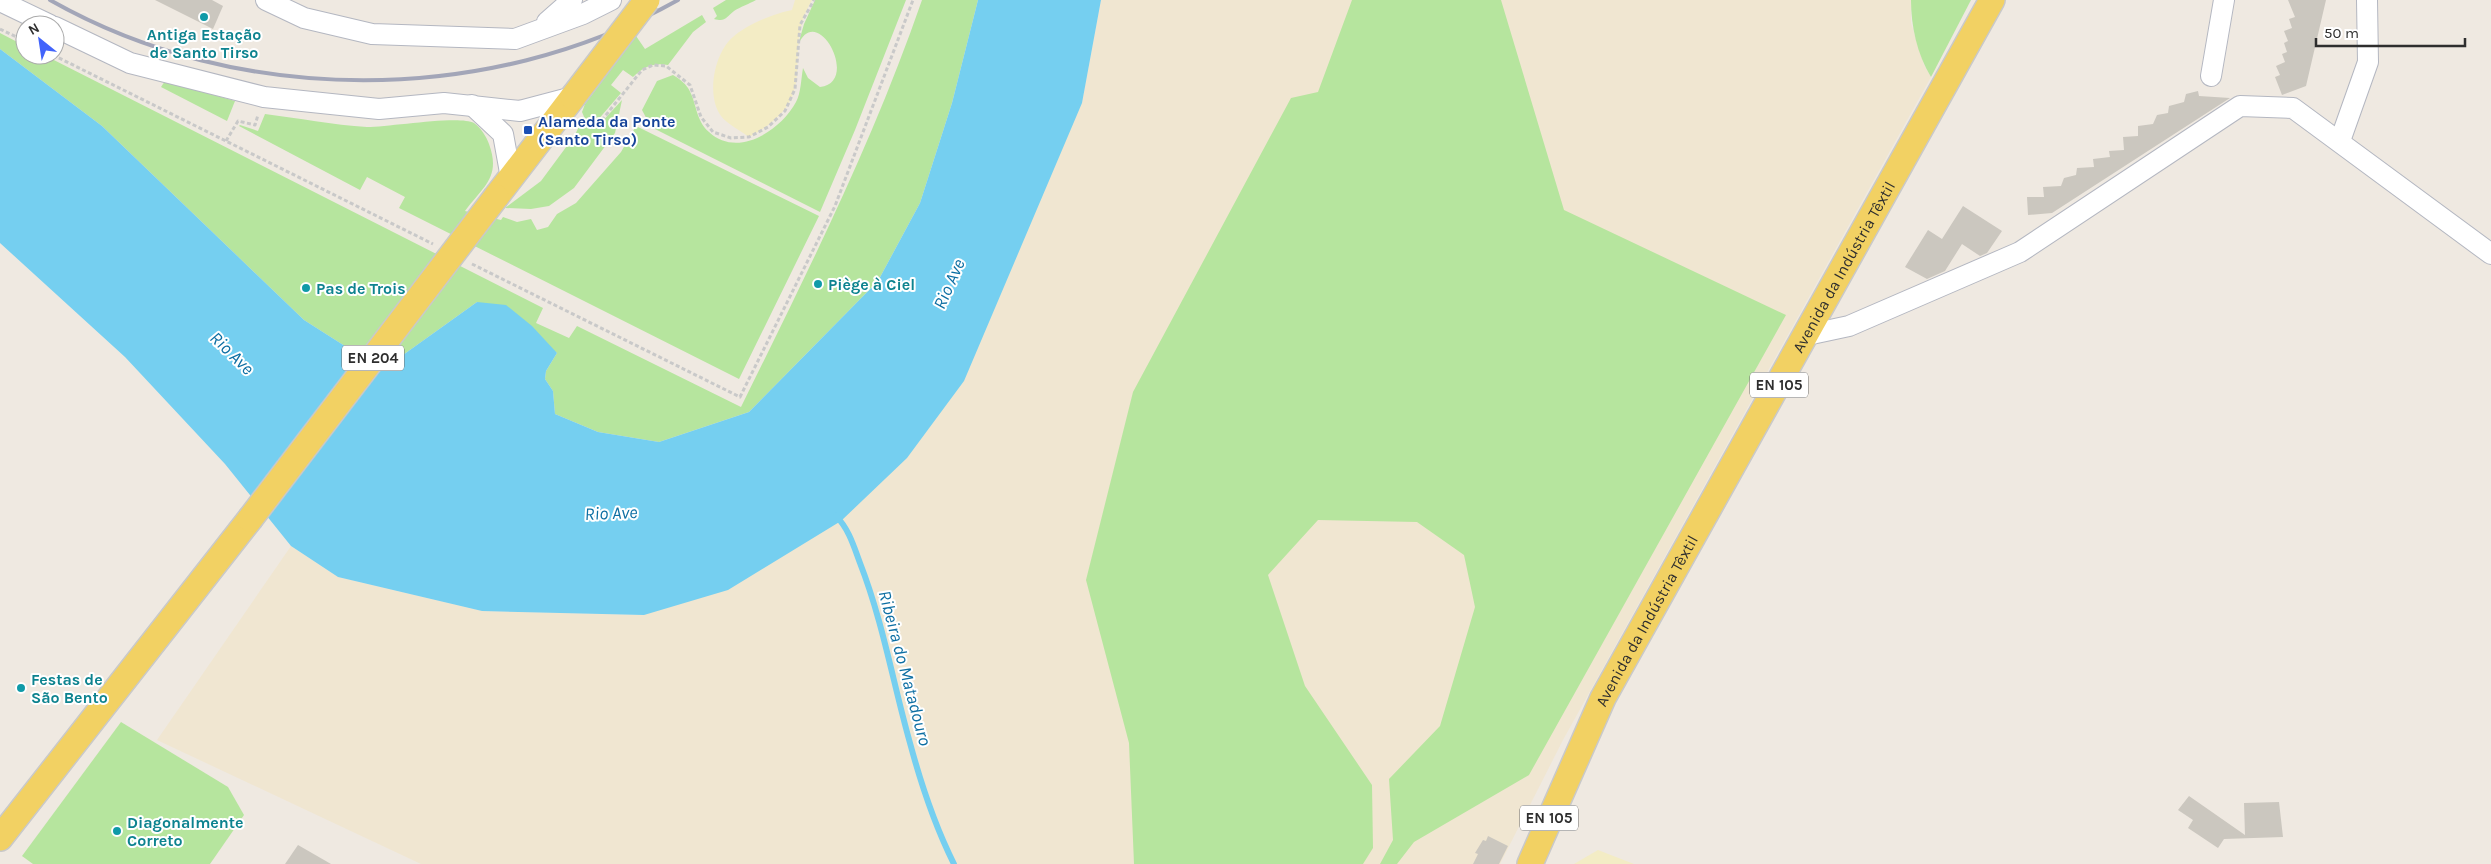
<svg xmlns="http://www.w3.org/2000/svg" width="2491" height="864" viewBox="0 0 2491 864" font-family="Karla,sans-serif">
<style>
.education{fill:#f0e6d1}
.green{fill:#b6e59e}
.sand{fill:#f3ecc5}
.water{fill:#75cff0}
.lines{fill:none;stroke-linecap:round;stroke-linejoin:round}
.stream{stroke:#75cff0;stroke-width:6}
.building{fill:#cbc7bf}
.minor-casing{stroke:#b4b7c1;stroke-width:22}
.major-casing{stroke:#c9c9c9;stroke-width:28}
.path{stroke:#c9c9c9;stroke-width:3;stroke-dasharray:4 2.5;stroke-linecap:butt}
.minor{stroke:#fff;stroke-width:20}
.major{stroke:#f2d163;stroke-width:25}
.rail{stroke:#a3a6b8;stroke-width:4}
.major-bridge-casing{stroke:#c9c9c9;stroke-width:28;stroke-linecap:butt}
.major-bridge{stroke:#f2d163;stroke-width:25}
.culture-dot{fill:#0f9aa8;stroke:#fff;stroke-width:2}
.transit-dot{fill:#1a4fb4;stroke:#fff;stroke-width:2}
.labels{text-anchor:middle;stroke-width:4;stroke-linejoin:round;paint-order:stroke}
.shield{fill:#fff;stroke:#6d6d6d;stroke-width:1}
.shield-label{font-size:15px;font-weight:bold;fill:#2e2e2e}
.culture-label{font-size:16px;font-weight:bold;fill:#0d838f;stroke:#fff;text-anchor:start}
.transit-label{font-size:16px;font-weight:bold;fill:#164399;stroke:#fff;text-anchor:start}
.street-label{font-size:16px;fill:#2e2e2e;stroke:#fff}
.water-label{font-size:18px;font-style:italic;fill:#0d6fa3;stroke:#fff}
</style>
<rect width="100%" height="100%" fill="#efe9e1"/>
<path class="education" d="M1101,0H1911V23L1924,65L1931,77L1563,740L1500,864H421L157,740L291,546L338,577L482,611L644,615L1082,103Z"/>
<g class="green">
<path d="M726,0H756C749,4 740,7 734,11C725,18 726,22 714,19L717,16L713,8Z"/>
<path d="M815,0H906L855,130L820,212L651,127L642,110L657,81L673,75C678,78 685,83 688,88C697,102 695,120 709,132C738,159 781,130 796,102C801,93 801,79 803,68L808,78L820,87C861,83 817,0 798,45L804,24Z"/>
<path d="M922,0H978L952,103L920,203L878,281L749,412L659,442L598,432L555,414L553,391L545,379L546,371L557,353L477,302L396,360L348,348L304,320L102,126L0,49V33L25,46V55H44L543,308L536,323L569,338L577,326L741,407C807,273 873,142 922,0Z"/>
<path d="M1352,0H1501L1564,210L1786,315L1529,775L1414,842L1397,864H1380L1393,840L1389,779L1440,726L1475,607L1464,555L1417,522L1318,520L1268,575L1305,686L1372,785L1373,848L1363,864H1134L1129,743L1086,580L1133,392L1291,98L1318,92Z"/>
<path d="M1911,0H1971L1931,77C1917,54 1911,26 1911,0Z"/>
<path d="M702,15L706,22L693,32L668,65C653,62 643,67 633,77L623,70L611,85L621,93L597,121L585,119L582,112L585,104L636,36L645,49Z"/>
<path d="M165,81L235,101L227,121L161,87Z"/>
<path d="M622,100L615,133L574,188L549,206L531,209L505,208L541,181L575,135L580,124L598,126Z"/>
<path d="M265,114C298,118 333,125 367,127C390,127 459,115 474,123C481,128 486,136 489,144C501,177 484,186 465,211L501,220L503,217L517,222L531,219L537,230L548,227L557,214L576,203L621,152L636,126L819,216L739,379L399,208L405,197L367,177L360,190L239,126L240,125L258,131Z"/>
<path d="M121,722L228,787L244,815L210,864H33L22,856Z"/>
</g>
<g class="sand">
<path d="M795,0H812C778,56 827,96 749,137C741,131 727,124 721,116C706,96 714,53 733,37C746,25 775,13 792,10Z"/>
<path d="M1598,850L1634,864H1574Z"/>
</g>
<path class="water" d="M978,0H1101L1082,103L964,381L907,458L841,521L728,590L644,615L482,611L338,577L291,546L225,464L125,357L0,243V49L102,126L304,320L348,348L396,360L477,302L506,305L532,326L557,353L546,371L545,379L553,391L555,414L598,432L659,442L749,412L878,281L920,203L952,103Z"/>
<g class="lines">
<path class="stream" d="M836,516C849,529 854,547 860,563C883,622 893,683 910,743C921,784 935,826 954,864"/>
</g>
<g class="building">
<path d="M155,0H212L223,6L213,29Z"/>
<path d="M2288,0H2326L2306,86L2282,95L2275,77L2280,75L2276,66L2285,62L2282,54L2287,52L2284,43L2288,41L2284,31L2292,28L2289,19L2295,17Z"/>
<path d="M2198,91L2199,96L2230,98L2052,213L2028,215L2027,197H2044L2043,187L2061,186L2064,178L2076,175L2077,168L2094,167L2093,159L2110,157L2109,151L2124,150L2123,137L2138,136V126L2153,124L2157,115L2168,113L2169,106L2184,102L2186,94Z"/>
<path d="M1963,206L2002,231L1987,253L1980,256L1962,244L1945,271L1927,279L1905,267L1928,230L1942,239Z"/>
<path d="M2189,796L2245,835L2244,803L2279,802L2283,837L2224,839L2218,848L2188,828L2193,820L2178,810Z"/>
<path d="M1488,836L1508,846L1499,864H1473L1478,854L1475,853L1483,840L1486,841Z"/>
<path d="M298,845L331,864H285Z"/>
</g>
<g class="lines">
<g class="minor-casing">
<g id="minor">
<path d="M266,0L304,18L372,34L515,39L583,14L611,0"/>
<path d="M0,1L50,25"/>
<path d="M547,22L572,0"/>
<path d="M55,27L130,63L264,97L379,109L444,103L520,111L573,97"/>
<path d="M2211,76L2224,0"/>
<path d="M472,105L503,134L511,178"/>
<path d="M2340,141L2368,62L2367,0"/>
<path d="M1807,335L1849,326L2020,252L2240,106L2293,108L2491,254"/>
</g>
</g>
<g class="major-casing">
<g id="major">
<path d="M496,197L573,97"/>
<path d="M0,838L250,519"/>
<path id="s1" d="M1530,864L1603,698L1992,0"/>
</g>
</g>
<g class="path">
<path d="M0,29L25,41"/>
<path d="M53,55L433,244"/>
<path d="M583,121L596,123L602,120L642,70L653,65L666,66L690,85L701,117L713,132L731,138L749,137L768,127L785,111L795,89L800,25L814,0"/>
<path d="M226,141L238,121L255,125L258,115"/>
<path d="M472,264L740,397L835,206L913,0"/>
</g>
<use href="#minor" class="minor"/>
<use href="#major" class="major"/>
<path class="rail" d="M50,0C238,107 489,107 678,0"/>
<g class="major-bridge-casing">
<g id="major-bridge">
<path d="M573,97L647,0"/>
<path d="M250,519L496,197"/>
</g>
</g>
<use href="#major-bridge" class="major-bridge"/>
</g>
<g class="culture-dot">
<circle cx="204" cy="17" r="5"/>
<circle cx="818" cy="284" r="5"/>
<circle cx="306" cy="288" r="5"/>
<circle cx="21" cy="688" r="5"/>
<circle cx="117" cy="831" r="5"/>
</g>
<rect class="transit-dot" x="523" y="125" width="10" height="10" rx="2.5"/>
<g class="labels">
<g class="shield">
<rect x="342" y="345.5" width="62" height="25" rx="4"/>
<rect x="1750" y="372.5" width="58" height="25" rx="4"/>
<rect x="1520" y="805.5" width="58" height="25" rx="4"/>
</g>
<g class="shield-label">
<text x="373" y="363">EN 204</text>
<text x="1779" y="390">EN 105</text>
<text x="1549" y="823">EN 105</text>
</g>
<g class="culture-label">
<text x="204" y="40" text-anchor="middle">Antiga Estação<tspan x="204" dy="18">de Santo Tirso</tspan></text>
<text x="828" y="290">Piège à Ciel</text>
<text x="316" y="294">Pas de Trois</text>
<text x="31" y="685">Festas de<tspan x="31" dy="18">São Bento</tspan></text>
<text x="127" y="828">Diagonalmente<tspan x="127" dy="18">Correto</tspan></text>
</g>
<g class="transit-label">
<text x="538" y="127">Alameda da Ponte<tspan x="538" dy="18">(Santo Tirso)</tspan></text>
</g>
<g class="street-label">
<text dy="6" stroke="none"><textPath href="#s1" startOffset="675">Avenida da Indústria Têxtil</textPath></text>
<text dy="6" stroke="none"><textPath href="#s1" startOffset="270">Avenida da Indústria Têxtil</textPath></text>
</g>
<g class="water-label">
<text transform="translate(949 284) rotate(-66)" y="6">Rio Ave</text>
<text transform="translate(232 353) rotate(44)" y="6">Rio Ave</text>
<text transform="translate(611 513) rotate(-2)" y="6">Rio Ave</text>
<text transform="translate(905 668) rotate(75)" y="6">Ribeira do Matadouro</text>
</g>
</g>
<g transform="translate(40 40) rotate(330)"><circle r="24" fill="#ffffff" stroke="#ababab"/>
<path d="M0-4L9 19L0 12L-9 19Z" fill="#4264fb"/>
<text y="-8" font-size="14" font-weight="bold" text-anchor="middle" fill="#2e2e2e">N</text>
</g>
<path d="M2316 38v8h149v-8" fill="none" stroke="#2e2e2e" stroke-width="2.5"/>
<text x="2324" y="38" font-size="15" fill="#2e2e2e" stroke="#ffffff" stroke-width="4" paint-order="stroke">50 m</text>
</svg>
